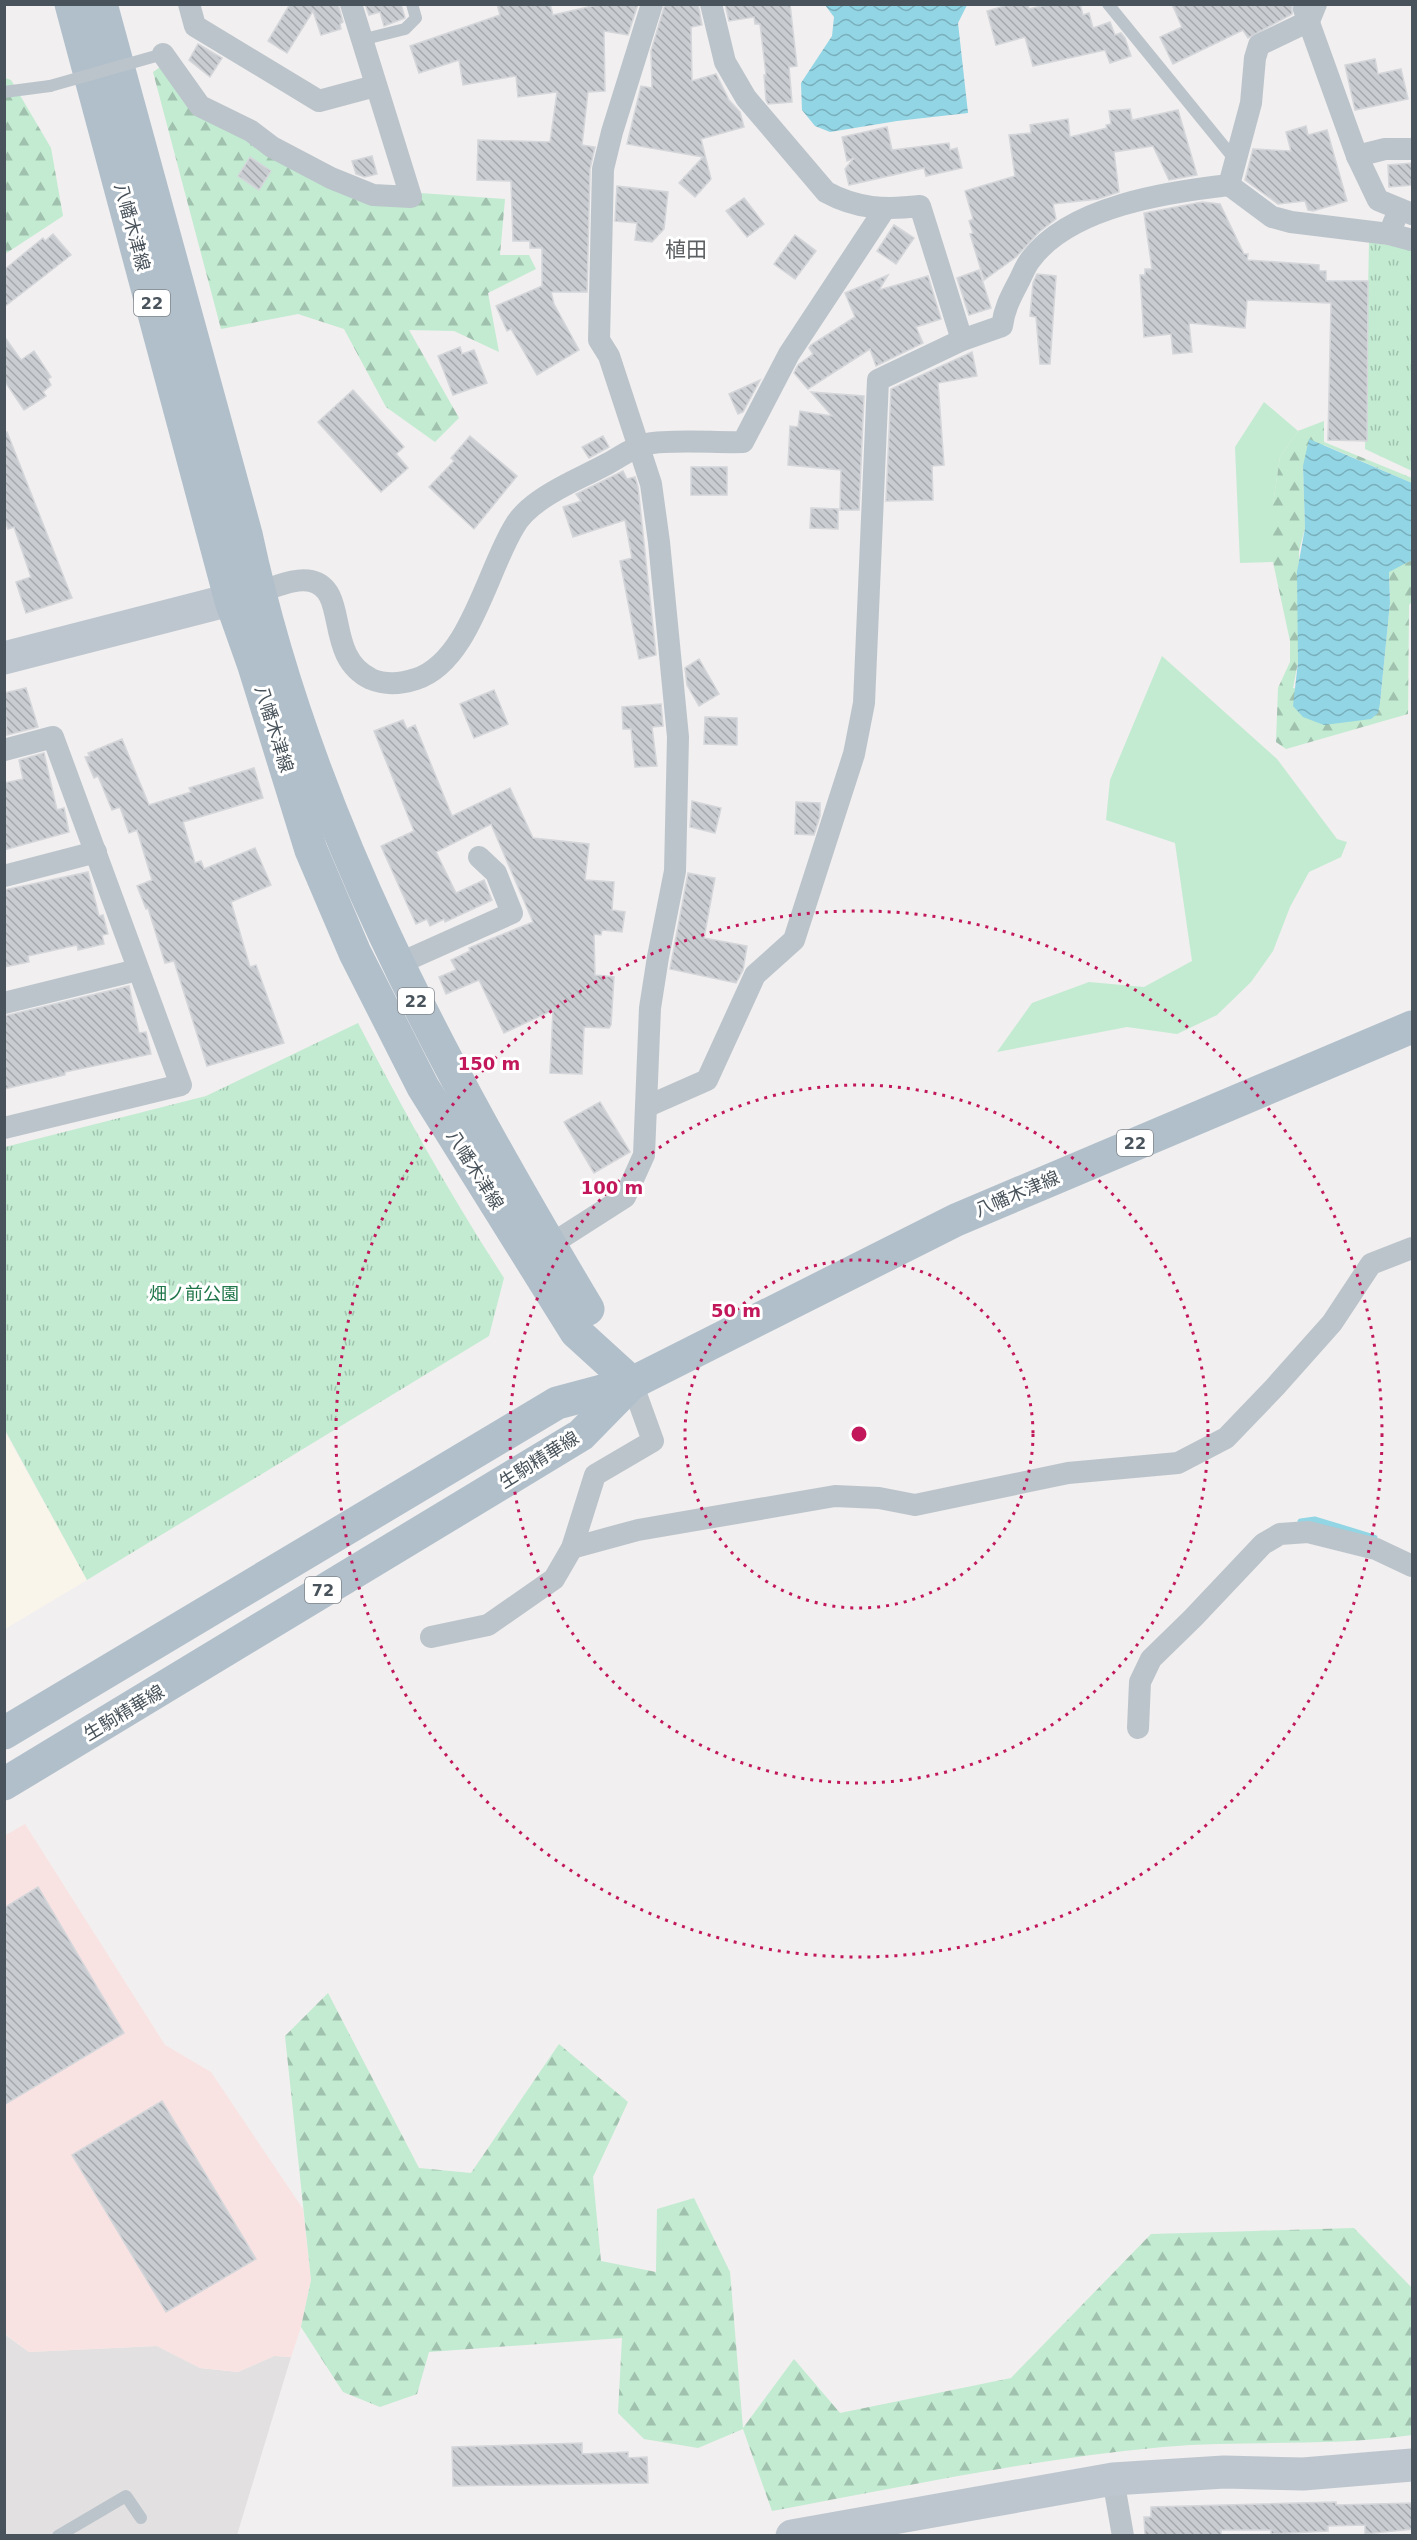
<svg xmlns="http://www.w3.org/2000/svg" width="1417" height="2540" viewBox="0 0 1417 2540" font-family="'DejaVu Sans','Noto Sans JP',sans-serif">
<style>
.commercial{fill:#faf5ea}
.education{fill:#e2e0e0}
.medical{fill:#f9e3e2}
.green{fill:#c2ebd1}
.forest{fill:url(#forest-firs)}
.park{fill:url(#park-tufts)}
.water{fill:url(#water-waves)}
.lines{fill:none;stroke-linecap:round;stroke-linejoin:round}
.stream{stroke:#92d5e4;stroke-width:7}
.building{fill:url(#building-back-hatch);stroke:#d4d6da;stroke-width:1.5}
.lane{stroke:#bcc4cb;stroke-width:12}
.street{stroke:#bcc4cb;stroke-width:22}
.secondary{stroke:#bdc6cf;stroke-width:33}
.primary{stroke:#b1bfcb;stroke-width:33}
.lane-bridge{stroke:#bcc4cb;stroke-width:12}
.ring{fill:none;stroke:#c2185b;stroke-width:3;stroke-dasharray:3 6}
.labels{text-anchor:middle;stroke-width:6;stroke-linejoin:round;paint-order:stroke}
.shield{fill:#fff;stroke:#80878c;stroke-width:1.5}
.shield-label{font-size:16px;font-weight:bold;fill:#49535b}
.street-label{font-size:18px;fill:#49535b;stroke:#fff}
.park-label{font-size:18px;fill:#1f7649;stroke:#fff}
.quarter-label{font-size:21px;fill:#5c6063;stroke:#fff}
.centre{fill:#c2185b;stroke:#fff;stroke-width:3}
.ring-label{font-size:18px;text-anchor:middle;font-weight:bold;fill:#c2185b;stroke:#fff;stroke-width:6;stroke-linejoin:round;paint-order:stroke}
</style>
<defs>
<pattern id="forest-firs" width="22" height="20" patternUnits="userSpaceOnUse" patternTransform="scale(1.5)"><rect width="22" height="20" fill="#c2ebd1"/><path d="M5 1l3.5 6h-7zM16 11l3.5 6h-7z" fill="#a0c1ad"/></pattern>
<pattern id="park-tufts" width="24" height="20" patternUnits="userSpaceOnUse" patternTransform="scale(1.5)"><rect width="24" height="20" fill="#c2ebd1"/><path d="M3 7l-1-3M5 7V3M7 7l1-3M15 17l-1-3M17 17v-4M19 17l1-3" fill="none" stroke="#a0c1ad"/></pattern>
<pattern id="water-waves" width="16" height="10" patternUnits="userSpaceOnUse" patternTransform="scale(1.5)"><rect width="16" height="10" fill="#92d5e4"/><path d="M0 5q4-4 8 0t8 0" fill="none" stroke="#79afbc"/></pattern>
<pattern id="building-back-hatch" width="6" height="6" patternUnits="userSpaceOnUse" patternTransform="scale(1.5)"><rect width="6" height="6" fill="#c9ccd1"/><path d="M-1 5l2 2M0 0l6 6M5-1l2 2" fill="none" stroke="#a5a8ad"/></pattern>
</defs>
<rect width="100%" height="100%" fill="#f1efef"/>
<path class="commercial" d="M4,1430L87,1580L5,1629H4Z"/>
<path class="education" d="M4,2334L29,2352L157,2346L200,2368L238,2372L274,2356L291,2357L237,2535H5Z"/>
<path class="medical" d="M25,1824L165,2045L211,2072L303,2209L311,2280L301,2327L291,2357L274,2356L238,2372L200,2368L157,2346L29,2352L5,2334L4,1836Z"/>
<g class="green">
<path d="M1264,402L1298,431L1280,457L1273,504V562L1240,563L1235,447Z"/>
<path d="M1162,656L1277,759L1337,839L1347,842L1341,857L1309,872L1290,907L1273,951L1251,982L1217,1015L1177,1034L1127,1027L997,1052L1032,1003L1089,982L1144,987L1192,961L1175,843L1106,820L1110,780Z"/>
</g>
<g class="forest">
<path d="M166,63L181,94L343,182L420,193L505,199L500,255H529L536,269L488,293L499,352L454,331L409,330L459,418L435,442L386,407L344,329L298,314L221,329L153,72Z"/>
<path d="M5,78L11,80L51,148L63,216L5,254Z"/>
<path d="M1324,421V442L1412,478V483L1324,445L1303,466L1305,528L1299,551L1298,662L1293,688L1380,703L1390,603L1389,571L1412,560V601L1409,605L1408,714L1286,749L1276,742L1278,688L1290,662V641L1273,562V504L1280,457L1298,431Z"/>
<path d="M328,1993L419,2168L471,2173L559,2044L628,2102L593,2177L601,2261L656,2272L657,2209L694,2198L730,2272L743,2428L794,2359L840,2413L1011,2378L1151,2234L1354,2228L1412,2288V2435C1329,2447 1246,2440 1163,2447C1031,2459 902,2487 772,2511L743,2429L698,2448L644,2439L618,2413L622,2338L429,2352L417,2394L380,2407L343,2392L301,2327L311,2280L285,2036Z"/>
</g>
<g class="park">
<path d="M1369,242L1412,249V471L1365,449Z"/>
<path d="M358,1023C403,1110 450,1195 504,1278L489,1336L87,1580L5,1430V1147L206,1096Z"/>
</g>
<g class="water">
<path d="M825,5H967L958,23L968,113L897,121L830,132L815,126L802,110L801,83L832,36L834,17Z"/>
<path d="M1309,439L1412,483V560L1389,572L1390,603L1380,703L1378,713L1371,719L1324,725L1303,717L1293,706L1298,662L1297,572L1305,528L1303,466Z"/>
</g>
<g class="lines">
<path class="stream" d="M1301,1522L1315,1520L1374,1538"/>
</g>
<g class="building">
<path d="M290,4H338L343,22L340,24L341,29L321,35L313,11L287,53L268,41Z"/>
<path d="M365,4H401L405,18L384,26L380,12L369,15Z"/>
<path d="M497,4H550L553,15L601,4H638L628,35L604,31L605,91L588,92L582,145L595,147L590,169L587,292H551L554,304L579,350L537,375L511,329L507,331L496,306L542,286V248H530V241H513L511,181L477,180L478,140L550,142L557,92L518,97L516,76L463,85L459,60L419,73L410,46L500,15Z"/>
<path d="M665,4H698L702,25L691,27L692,81L716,74L729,100L740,112L744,127L701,139L711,179L695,197L679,183L703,157L627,144L641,86L652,88L651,51Z"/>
<path d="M725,4H790L797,66L789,67L792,102L768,104L766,100L764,75H766L760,24H755L754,17L729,21Z"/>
<path d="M1011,4H1028L1029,9L1050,4H1080L1083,15L1089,13L1093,28L1110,22L1115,35L1121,33L1125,38L1131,56L1110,63L1105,50L1033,66L1025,37L996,45L987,11Z"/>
<path d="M1172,4H1292V14L1248,38L1243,30L1173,64L1160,37L1182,27Z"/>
<path d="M198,44L222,58L210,77L189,60Z"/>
<path d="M1375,59L1378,74L1401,69L1408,99L1355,110L1345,65Z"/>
<path d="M1130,109L1132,120L1178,110L1197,175L1169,180L1153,146L1114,152L1119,192L1098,199L1053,204L1056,219L1039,232L1016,257L984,280L970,234L973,233L969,221L973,219L965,191L1015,176L1009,135L1031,133L1030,125L1068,119L1070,137L1107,128L1106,125L1111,124L1109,111Z"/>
<path d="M1306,126L1308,135L1327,130L1347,201L1313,211L1308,210L1305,201L1278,204L1245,180L1253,149L1291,151L1286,132Z"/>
<path d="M887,127L892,150L949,143L950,150L957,148L962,168L926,176L924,168L849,185L845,169L854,158L847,161L842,137Z"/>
<path d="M372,156L377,174L365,177L356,174L352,161Z"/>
<path d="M250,157L271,171L259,190L238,176Z"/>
<path d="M1413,163V185L1389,187L1388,165Z"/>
<path d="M617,186L668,192L664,229L652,242L635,240L637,223L615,221Z"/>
<path d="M744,198L764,224L747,237L726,211Z"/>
<path d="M1202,202L1220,204L1244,254H1248L1247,260L1319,265V271H1326V281H1368L1367,441L1328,440L1331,303L1247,300L1245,328L1189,323L1192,352L1173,354L1171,334L1144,337L1140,275H1145V269H1152L1144,213Z"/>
<path d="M894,225L914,238L896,264L877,251Z"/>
<path d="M53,234L71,255L4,307V270L43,238L45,241Z"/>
<path d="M795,235L816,251L795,279L774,264Z"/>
<path d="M979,270L991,308L969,315L957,278Z"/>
<path d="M1037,274L1056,276L1050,364H1040L1036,317L1030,316L1033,283Z"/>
<path d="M888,275L879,290L928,276L941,319L916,327L923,343L876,366L870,349L808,389L794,373L798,365L813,354L809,348L811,345L855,317L845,293Z"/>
<path d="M4,336L21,360L34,351L51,377L48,379L51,385L43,392L46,396L24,410L4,380Z"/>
<path d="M460,347L462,354L474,350L487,383L453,395L438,356Z"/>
<path d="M972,352L977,376L938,383L944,465L932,466L933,500L886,501L891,389Z"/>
<path d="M760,380L743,412L738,414L729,394Z"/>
<path d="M353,390L404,447L396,454L408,468L381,492L318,422Z"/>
<path d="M811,392L864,396L859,510H840L841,470L788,465L790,426L798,427L800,411L832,416Z"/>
<path d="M4,432H7L72,598L26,613L16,582L31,577L14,527L8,529L4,518Z"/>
<path d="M470,436L517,476L474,529L429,487L454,461L451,458Z"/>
<path d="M603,436L609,447L589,458L582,447Z"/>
<rect x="691" y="467" width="36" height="28"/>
<path d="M623,471L627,479L635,477L638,487L656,655L639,659L620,561L632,558L625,520L573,537L563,507L581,501L576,494Z"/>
<path d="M811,508L838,509V529L810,528Z"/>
<path d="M699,659L719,694L699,706L687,685L685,668Z"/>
<path d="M26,688L38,727L7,735L4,693Z"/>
<path d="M494,690L508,724L474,738L460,704Z"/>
<path d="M661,704L663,726L652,727L657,766L635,767L631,729H623L622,707Z"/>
<path d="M705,717L737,718V745L704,744Z"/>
<path d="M403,720L407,729L415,725L452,816L510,788L533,838L589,844L585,880L614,882L612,910L625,912L622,932L602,930L601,935L594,934L595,975L614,977L611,1025L609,1028L584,1027L582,1074L550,1073L553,1010L504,1033L479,980L446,994L439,977L456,970L451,960L470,951L469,948L533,922L491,824L436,852L456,893L484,880L492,900L445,922L444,919L430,926L427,919L416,924L381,846L414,831L374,731Z"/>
<path d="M122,739L149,805L191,792L189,788L254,768L263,798L183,822L195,863L201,861L204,869L255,848L271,885L231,902L250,967L256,965L284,1043L207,1066L174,961L165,963L148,908L146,909L137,886L152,880L137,830L129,833L120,807L112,810L98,776L94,778L85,757L90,756L88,753Z"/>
<path d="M44,753L57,810L64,808L69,832L4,850V783L23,779L19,760Z"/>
<path d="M692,801L721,808L715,833L690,827Z"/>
<path d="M796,802L820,803V816L814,835L795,834Z"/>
<path d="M88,872L99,916L103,915L108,934L102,935L104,944L78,950L77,945L28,956L29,962L4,967V890Z"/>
<path d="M688,873L715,878L704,938L747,946L743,970L736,983L670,969Z"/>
<path d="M129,986L139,1033L146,1032L151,1054L65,1072V1075L4,1089V1016Z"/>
<path d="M600,1102L630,1152L594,1173L564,1122Z"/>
<path d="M38,1887L124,2033L4,2105V1908Z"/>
<path d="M162,2101L256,2259L166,2312L72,2155Z"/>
<path d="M582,2443V2454L628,2452V2458L647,2457L648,2483L453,2486L452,2447Z"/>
<path d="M1336,2502V2505L1413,2503V2529L1365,2534V2525L1328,2526V2531L1271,2534V2530H1221V2535H1145L1144,2517H1151V2507Z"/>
</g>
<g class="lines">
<g class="lane">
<path d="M1108,4L1236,161"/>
<path d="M361,40L405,29L416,18L412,4"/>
<path d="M4,92L50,86"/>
<path d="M58,2536L126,2496L141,2518"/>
</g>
<g class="street">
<path d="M189,4L195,26L319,101L375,86"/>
<path d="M711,4L725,62L746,98L826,192C857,209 885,210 920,206L962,340"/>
<path d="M1304,9L1357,156L1378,200L1412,214"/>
<path d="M163,54L200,106L251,131L272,147L331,178L373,195L411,197L351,4"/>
<path d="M1357,156L1385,149H1412"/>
<path d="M1229,185L1272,217L1291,222L1389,234L1399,210"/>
<path d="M1389,234L1412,240"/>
<path d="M258,592C274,588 295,577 311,581C350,590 323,656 371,679C385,685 401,684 416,679C469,662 487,571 514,527C520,516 529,508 539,501C559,486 585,476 607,464C620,457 633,447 647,444C670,439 718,443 743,442L789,354L884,210"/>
<path d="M4,750L53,737L181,1085L4,1128"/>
<path d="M4,876L96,852"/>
<path d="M398,964L512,913L496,873L479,857"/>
<path d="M4,1003L137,970"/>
<path d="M648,1106L707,1080L755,975L794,940L854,754L864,703L878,380L962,340L1002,326C1004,310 1010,298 1018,283C1022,276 1025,266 1031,259C1071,206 1168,192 1229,185L1251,103L1255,58L1259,45L1309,21L1316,4"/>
<path d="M550,1245L625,1197L644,1155L650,1008L658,957L675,871L678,737L659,542L651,484L609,356L599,340L603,169L612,132L652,4"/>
<path d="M572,1548L638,1530L835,1496L879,1498L915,1505L1068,1473L1178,1463L1226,1438L1275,1387L1332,1323L1371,1264L1412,1248"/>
<path d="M431,1637L488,1625L554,1579L572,1548L595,1475L653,1441L632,1383"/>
<path d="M1138,1728L1140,1682L1151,1659L1193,1618L1263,1544L1280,1534L1308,1532L1376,1549L1412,1566"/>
<path d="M1113,2479L1123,2536"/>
</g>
<g class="secondary">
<path d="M4,658L257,593"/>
<path d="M792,2536L1113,2479L1224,2472L1303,2474L1412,2465"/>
</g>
<g class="primary">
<path d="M71,4L231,601L254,666L311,850L355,953L423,1087L576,1332L632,1383"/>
<path d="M101,4L246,534C305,813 443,1066 588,1309"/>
<path d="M4,1733L557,1403L632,1383L956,1220L1412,1027"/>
<path d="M4,1784L581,1435L632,1383"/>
</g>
<path class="lane-bridge" d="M50,86L163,54"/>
</g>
<g class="ring">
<circle cx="859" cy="1434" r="174"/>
<circle cx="859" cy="1434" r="349"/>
<circle cx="859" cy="1434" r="523"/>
</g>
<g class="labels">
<g class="shield">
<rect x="134" y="290" width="36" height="26" rx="4.5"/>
<rect x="398" y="988" width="36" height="26" rx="4.5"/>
<rect x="1117" y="1130" width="36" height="26" rx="4.5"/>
<rect x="305" y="1577" width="36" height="26" rx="4.5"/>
</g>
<g class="shield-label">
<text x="152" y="309">22</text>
<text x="416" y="1007">22</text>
<text x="1135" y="1149">22</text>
<text x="323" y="1596">72</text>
</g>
<g class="street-label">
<text transform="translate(132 227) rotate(75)" y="6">八幡木津線</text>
<text transform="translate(274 729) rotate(73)" y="6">八幡木津線</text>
<text transform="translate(475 1170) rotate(58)" y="6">八幡木津線</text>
<text transform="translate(1017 1194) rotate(-23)" y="6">八幡木津線</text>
<text transform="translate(539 1460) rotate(-32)" y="6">生駒精華線</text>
<text transform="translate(124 1713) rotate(-31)" y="6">生駒精華線</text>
</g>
<g class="park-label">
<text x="194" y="1300">畑ノ前公園</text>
</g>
<g class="quarter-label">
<text x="686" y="257">植田</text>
</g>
</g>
<circle cx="859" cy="1434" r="9" class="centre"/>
<g class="ring-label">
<text x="489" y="1070">150 m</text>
<text x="612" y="1194">100 m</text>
<text x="736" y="1317">50 m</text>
</g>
<rect width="1417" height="2540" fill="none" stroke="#49535b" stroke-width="12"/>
</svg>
